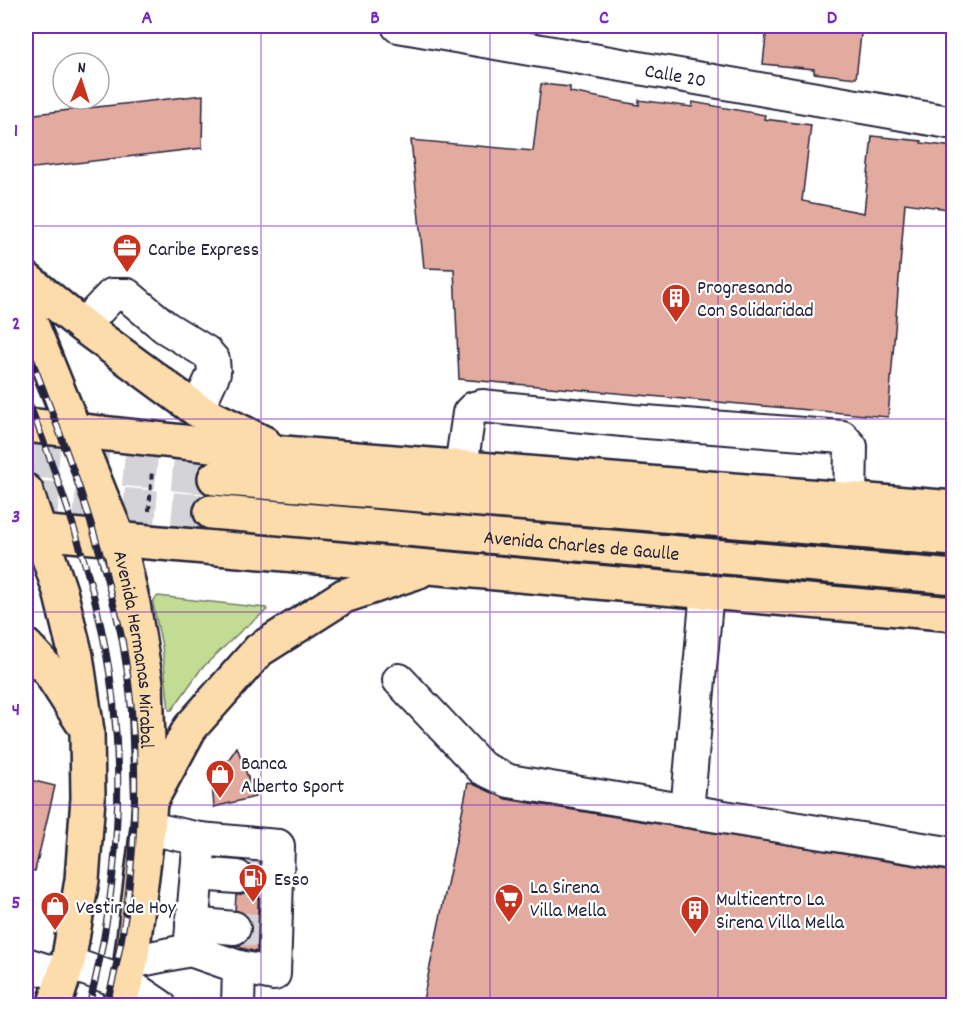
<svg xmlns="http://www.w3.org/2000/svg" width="979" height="1031" viewBox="0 0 979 1031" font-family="Dekko,sans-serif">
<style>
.green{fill:#c2dc93;stroke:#727f67;stroke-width:1.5}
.building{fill:#e3aa9f;stroke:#22223b;stroke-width:1.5}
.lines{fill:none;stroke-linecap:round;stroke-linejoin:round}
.minor-tunnel{stroke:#d3d3d8;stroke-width:32;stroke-dasharray:32 16;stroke-linecap:butt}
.major-tunnel{stroke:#d3d3d8;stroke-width:33;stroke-dasharray:33 16;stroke-linecap:butt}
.minor-casing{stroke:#22223b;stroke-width:36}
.major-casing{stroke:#22223b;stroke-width:38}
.path{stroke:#22223b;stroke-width:4;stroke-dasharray:6 4.5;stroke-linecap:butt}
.minor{stroke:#fff;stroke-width:32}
.major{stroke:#fddcac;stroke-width:33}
.rail-casing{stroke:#22223b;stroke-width:7}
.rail{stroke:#fff;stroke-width:4.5;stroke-dasharray:14;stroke-linecap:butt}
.grid{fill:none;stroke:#7b2cbf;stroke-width:1.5;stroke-opacity:0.55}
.labels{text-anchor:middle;stroke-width:4.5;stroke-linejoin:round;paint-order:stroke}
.street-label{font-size:20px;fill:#22223b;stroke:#fff}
.poi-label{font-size:20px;fill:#22223b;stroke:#fff;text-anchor:start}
.neatline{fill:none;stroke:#7b2cbf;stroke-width:2}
.grid-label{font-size:20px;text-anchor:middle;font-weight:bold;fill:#7b2cbf}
</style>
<rect width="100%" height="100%" fill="#fff"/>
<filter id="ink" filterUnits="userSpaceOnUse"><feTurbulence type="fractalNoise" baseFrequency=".0167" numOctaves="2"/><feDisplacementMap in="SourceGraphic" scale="12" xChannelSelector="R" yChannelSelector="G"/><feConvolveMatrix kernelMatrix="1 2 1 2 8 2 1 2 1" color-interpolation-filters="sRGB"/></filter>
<g filter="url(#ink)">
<path class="green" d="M158,596L266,608L267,610L242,630L201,669L172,710H169L162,646L153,604L154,600Z"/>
<g class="building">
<path d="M767,26H862L856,78L814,73V69L763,64Z"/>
<path d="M541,84L570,87V92L639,105V100L692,107L693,102L765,115L764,119L811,125L802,201L864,213L872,136L922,141L921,143L954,147V210L905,203L888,417L459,379L454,269L424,268L411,140L533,151Z"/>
<path d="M203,95L202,148L26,169V115Z"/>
<path d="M237,747L255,797L214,807L212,784Z"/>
<path d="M26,779L55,786L35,871L26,870Z"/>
<path d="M468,783L473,784L506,799L954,872V1005H422Z"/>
<path d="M253,870H259L257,952L233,946L241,945L248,939L252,930L251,921L245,914L235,910L236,895L245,893L252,887L255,879Z"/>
</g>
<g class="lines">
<g class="minor-tunnel">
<path d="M237,877L272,879"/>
<path d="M234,928L269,931"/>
</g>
<g class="major-tunnel">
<path d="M26,460L215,478"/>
<path d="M26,496L211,512"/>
</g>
<g class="minor-casing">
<g id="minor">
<path id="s1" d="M398,26L954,123"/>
<path d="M83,326L112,295H127L165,327L206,352L213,360L214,373L197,410"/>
<path d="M461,467L469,413L474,408L482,406L633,421L842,437L851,447L850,499"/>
<path d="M399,680L482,768L509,781L736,819L954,854"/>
<path d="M687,811L707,591"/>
<path d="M200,839L278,846L274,974L239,967"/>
<path d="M197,874L237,877"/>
<path d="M192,924L234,928"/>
<path d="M190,950L239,967L238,1006"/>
<path d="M131,962L190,950L200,839L148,828"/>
<path d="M68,963L126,983L160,1006"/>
<path d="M26,964L64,976"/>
</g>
</g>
<g class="major-casing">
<g id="major">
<path d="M26,279L83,326L197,410L264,443"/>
<path id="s2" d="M26,311L118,538L133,604L146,683L150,801L148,828L131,962L119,1006"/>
<path d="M26,425L284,453L954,508"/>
<path d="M215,478L954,539"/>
<path d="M26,491L60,591L76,656L87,731L88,798L82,880L68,963L54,1006"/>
<path id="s3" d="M211,512L954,577"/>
<path d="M26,531L954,614"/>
<path d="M26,646L49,671L82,722"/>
<path d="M151,800L190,728L259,650L344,596L419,571"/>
</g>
</g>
<path class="path" d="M149,511L152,470"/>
<use href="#minor" class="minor"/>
<use href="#major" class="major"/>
<g class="rail-casing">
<g id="rail">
<path d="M26,345C58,427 90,509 111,595C115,610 119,624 122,639C143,753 138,894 106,1006"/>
<path d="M26,395C57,476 87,556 104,641C128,761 119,888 89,1006"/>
</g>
</g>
<use href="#rail" class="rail"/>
</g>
</g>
<path class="grid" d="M261,26V1006M490,26V1006M718,26V1006M26,226H954M26,419H954M26,612H954M26,805H954"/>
<defs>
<g id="office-pin" transform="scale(1.5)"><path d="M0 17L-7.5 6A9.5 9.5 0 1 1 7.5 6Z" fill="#c8321e" stroke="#fff"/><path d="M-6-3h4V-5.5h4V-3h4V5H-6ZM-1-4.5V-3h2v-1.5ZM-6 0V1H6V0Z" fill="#fff"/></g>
<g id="building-pin" transform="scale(1.5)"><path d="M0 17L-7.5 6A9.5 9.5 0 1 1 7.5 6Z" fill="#c8321e" stroke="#fff"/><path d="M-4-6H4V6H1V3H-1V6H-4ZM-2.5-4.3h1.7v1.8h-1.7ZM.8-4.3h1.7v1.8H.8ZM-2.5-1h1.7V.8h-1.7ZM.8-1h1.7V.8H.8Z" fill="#fff"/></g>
<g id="shop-pin" transform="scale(1.5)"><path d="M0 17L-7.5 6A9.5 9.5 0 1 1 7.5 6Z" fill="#c8321e" stroke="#fff"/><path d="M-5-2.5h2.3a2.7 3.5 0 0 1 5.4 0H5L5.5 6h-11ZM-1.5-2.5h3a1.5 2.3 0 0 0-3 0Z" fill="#fff"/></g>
<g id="fuel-pin" transform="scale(1.5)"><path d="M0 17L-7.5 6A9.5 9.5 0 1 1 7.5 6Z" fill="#c8321e" stroke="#fff"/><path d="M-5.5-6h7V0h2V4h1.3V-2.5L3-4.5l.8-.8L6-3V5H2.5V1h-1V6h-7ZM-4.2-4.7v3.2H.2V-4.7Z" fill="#fff"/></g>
<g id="supermarket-pin" transform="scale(1.5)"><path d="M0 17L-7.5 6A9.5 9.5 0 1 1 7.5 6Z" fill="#c8321e" stroke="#fff"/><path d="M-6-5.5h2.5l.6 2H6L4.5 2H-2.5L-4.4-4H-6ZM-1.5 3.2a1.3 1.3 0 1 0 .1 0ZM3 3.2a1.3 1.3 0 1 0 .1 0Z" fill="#fff"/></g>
</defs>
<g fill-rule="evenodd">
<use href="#office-pin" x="127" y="248"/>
<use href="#building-pin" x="676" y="298"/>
<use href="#shop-pin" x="220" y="774"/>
<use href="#fuel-pin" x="253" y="878"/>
<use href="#supermarket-pin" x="509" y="898"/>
<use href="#shop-pin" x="55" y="906"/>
<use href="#building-pin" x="695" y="910"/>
</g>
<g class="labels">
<g class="street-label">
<text dy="7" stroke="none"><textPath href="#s1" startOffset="282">Calle 20</textPath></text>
<text dy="7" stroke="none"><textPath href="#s3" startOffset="372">Avenida Charles de Gaulle</textPath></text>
<text dy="7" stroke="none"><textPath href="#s2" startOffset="358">Avenida Hermanas Mirabal</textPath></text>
</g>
<g class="poi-label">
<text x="148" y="255">Caribe Express</text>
<text x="697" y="293">Progresando<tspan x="697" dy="23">Con Solidaridad</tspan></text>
<text x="241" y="769">Banca<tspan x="241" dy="23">Alberto Sport</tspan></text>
<text x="274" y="885">Esso</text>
<text x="530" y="893">La Sirena<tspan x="530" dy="23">Villa Mella</tspan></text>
<text x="716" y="905">Multicentro La<tspan x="716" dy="23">Sirena Villa Mella</tspan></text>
<text x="76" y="913">Vestir de Hoy</text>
</g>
</g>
<rect width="979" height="1031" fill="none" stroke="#fff" stroke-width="66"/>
<g transform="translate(81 81) rotate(3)"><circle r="28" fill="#ffffff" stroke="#a7a7b1" stroke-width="1.5"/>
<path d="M0-4.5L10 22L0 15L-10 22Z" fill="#c8321e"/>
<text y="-9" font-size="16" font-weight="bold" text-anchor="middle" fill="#22223b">N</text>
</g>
<rect x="33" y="33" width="913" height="965" class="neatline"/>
<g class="grid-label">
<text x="147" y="23">A</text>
<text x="375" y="23">B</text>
<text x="604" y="23">C</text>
<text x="832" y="23">D</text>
<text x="16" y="136">1</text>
<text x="16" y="329">2</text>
<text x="16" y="522">3</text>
<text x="16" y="715">4</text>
<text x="16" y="908">5</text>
</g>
</svg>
